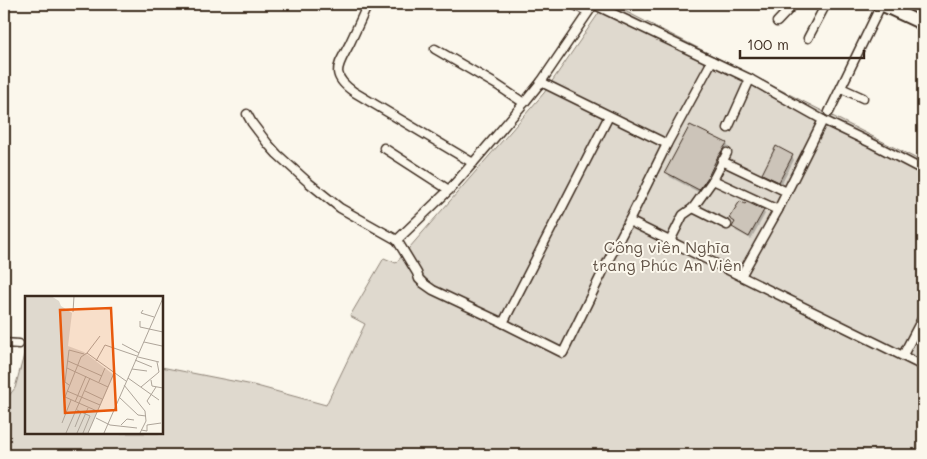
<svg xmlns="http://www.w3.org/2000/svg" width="927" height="459" viewBox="0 0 927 459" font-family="Mali,sans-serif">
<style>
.green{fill:#dfd9ce;stroke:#8d8276}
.shadow{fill:#0003}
.building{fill:#ccc4b9;stroke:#3b2a1e}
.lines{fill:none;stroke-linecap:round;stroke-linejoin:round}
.minor-casing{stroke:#3b2a1e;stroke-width:11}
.secondary-casing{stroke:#3b2a1e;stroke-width:15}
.minor{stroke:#fbf7ec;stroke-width:8}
.secondary{stroke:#fbf7ec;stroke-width:11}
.labels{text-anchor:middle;stroke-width:4;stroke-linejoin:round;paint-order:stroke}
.park-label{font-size:16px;fill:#64564a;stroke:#fbf7ec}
.inset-road{fill:none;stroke:#aea59a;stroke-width:1}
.view{fill:#e8590c;fill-opacity:0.15;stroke:#e8590c;stroke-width:2.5}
.inset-edge{fill:none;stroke:#3b2a1e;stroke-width:2.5}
</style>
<rect width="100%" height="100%" fill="#fbf7ec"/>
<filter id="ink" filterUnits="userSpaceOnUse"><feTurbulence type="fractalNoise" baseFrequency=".02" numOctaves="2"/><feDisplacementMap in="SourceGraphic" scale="10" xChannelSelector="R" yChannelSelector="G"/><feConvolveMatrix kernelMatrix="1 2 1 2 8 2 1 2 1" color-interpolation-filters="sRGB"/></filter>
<g filter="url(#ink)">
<path class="green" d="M605,4H611L923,162V455H4V402L15,388L24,355L26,354V433H161V367L253,385L326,405L365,324L350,316L384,258L396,263L544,93Z"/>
<g class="shadow">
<path d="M727,144L729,148L702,194L670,177L667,172Z"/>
<path d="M792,156L794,160L781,185L766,177L764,174Z"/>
<path d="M746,206L763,211L765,214L751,239L736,231L734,227L735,224L731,218Z"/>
</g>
<g class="building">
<path d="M690,125L727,143L717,158L708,177L699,190L665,172Z"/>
<path d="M776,146L793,155L779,182L762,174Z"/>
<path d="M740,201L745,204L747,202L764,210L749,237L732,227L735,222L729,218Z"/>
</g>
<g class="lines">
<g class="minor-casing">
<g id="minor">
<path d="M368,4C362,17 356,30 350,43C339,65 328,74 354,92L473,163"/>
<path d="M573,4L588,12"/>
<path d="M593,4L750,79L823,120L873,144L923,170"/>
<path d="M777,22L794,4"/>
<path d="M808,38L826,4"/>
<path d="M435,49L497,85L524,103"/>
<path d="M541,82L667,144"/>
<path d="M841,88L863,98"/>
<path d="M829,112L881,5"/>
<path d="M247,114L252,123L268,144L277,154L309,183L340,208L397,240L449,190L473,163L524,103L541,82L594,4"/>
<path d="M728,128L750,79"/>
<path d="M384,148L449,190"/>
<path d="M722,161L787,192"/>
<path d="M713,180L778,210"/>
<path d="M693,208L727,225"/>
<path d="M629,221L923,366"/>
<path d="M397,240L417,273L419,279L423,283L433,290L503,323L563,353L609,259L629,221L667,144L712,61"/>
<path d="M670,241L683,215L693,208L713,180L727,153"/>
<path d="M741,276L778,210L823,120"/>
<path d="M503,323L609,116"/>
<path d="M4,343L19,344"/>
<path d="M903,355L923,317"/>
</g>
</g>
<g class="secondary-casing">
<path id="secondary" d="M880,4L923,24"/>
</g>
<use href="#minor" class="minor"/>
<use href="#secondary" class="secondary"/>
</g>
</g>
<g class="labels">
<g class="park-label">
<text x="667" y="253">Công viên Nghĩa<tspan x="667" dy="18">trang Phúc An Viên</tspan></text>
</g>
</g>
<g transform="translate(25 296)">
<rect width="138" height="138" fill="#fbf7ec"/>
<path d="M0,0H26L34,5L36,10L47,17L43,50L59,56L89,79L63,137H0Z" fill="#dfd9ce"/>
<path class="inset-road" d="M118,14L116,17L129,21M48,16L49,0M115,25V31L138,36M75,40L62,57L101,85M119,46L137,50M97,48L114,57M62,57L56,61L40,101L72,115M113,61L134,66M110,64L127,71M43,65L77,80M71,65L80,49L112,60M42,72L83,91M107,73L122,75M103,82L134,104M126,84L127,90L138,92M74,86L80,72M44,89L40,86L44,54L59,58M99,89L120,115L121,125L115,137M116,91L134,76L132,66M42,95L75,109M60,95L77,103M94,101L113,119L121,120M50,106L61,80M125,109L122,105L131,91M52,114L65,120L58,137M71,122L85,129L112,132M37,127L46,104M96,129L102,123L109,124M50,131L56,116M116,134L122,135V129L136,127M41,137L65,82M52,137L63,112M63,137L89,77M79,137L138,2"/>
<path class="view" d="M86,12L91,114L40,117L35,14Z"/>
<rect width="138" height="138" class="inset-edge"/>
</g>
<rect width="927" height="459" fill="none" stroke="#fbf7ec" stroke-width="20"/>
<rect x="10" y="10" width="907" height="439" fill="none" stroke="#3b2a1e" stroke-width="2" filter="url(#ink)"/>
<path d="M740 50v8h124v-8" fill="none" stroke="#3b2a1e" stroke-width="2.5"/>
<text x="747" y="50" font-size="15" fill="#3b2a1e" stroke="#fbf7ec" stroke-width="4" paint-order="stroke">100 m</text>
</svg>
